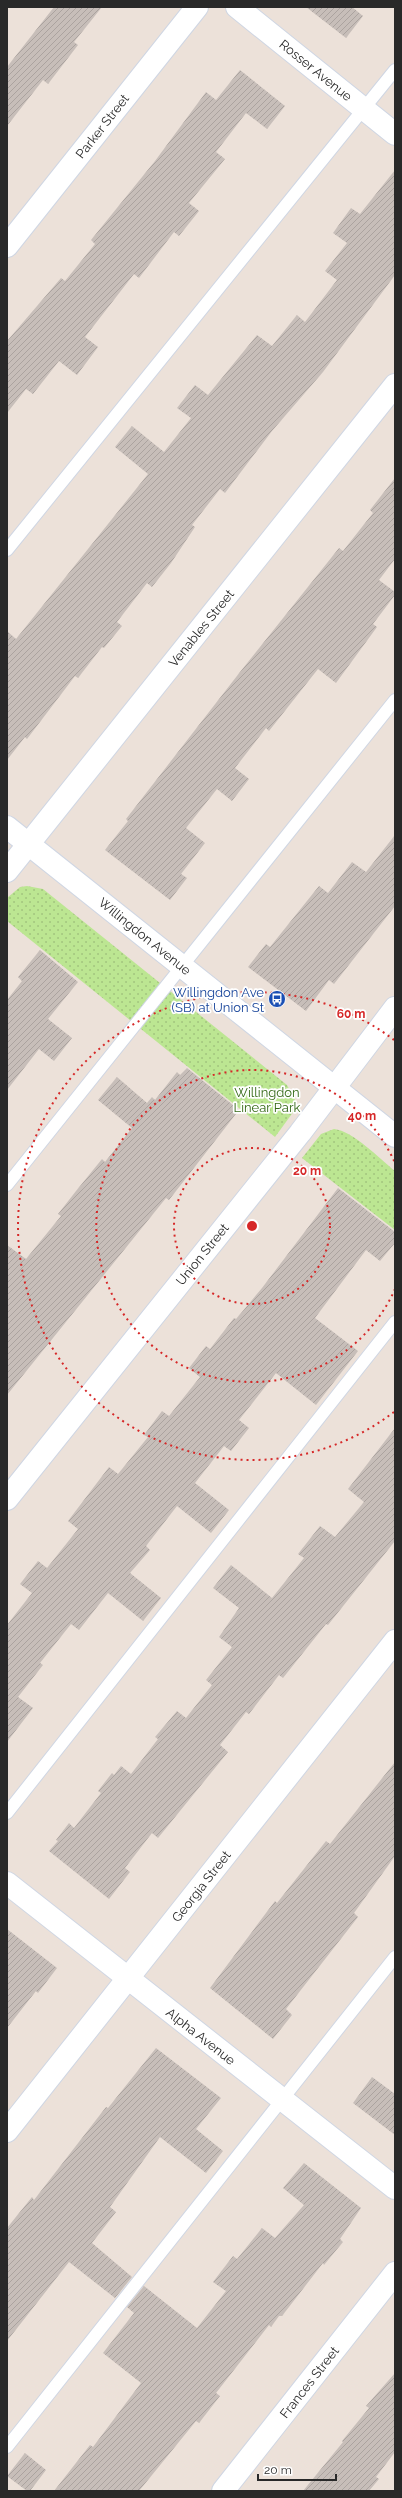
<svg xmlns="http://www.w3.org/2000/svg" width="402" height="2498" viewBox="0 0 402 2498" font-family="Raleway,sans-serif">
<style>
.park{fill:url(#park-dots)}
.building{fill:url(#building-hatch)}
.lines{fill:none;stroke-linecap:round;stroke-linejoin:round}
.service-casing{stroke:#cfd6e3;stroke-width:14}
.minor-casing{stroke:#cfd6e3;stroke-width:24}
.tertiary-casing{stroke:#cfd6e3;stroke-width:24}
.secondary-casing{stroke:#cfd6e3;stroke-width:24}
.service{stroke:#fff;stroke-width:12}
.minor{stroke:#fff;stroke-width:22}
.tertiary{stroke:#fff;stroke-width:22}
.secondary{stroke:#fff;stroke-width:22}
.ring{fill:none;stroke:#d62828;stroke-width:2;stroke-dasharray:2 4}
.labels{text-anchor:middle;stroke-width:3.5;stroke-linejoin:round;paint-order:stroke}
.street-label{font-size:13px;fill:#292929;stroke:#fff}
.transit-label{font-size:13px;fill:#164399;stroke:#fff;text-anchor:end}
.park-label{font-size:13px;fill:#346916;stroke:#fff}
.centre{fill:#d62828;stroke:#fff;stroke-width:2}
.ring-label{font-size:12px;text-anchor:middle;font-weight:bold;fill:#d62828;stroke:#fff;stroke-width:3.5;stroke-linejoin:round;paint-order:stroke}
</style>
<defs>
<pattern id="park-dots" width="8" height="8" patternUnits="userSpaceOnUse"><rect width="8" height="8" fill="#bce692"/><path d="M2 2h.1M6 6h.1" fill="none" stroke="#a2c57e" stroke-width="1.8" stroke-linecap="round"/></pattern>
<pattern id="building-hatch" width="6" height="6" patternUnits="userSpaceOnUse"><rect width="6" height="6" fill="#c7beb9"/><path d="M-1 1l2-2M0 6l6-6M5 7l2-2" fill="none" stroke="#aba39f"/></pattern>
</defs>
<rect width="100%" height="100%" fill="#ece1d9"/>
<g class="park">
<path d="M27,886L43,889L287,1085L296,1102L294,1111L275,1137L7,921V898L20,887Z"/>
<path d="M334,1129C353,1131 379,1158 395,1171V1230L302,1158L321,1134Z"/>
</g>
<g class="building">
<path d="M54,7H102L74,42L78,45L48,84L43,80L7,126V67Z"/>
<path d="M306,7H352L363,16L346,38Z"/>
<path d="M240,70L285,106L267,129L246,113L216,152L225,159L189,203L199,211L179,236L174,232L139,278L134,274L85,337L98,347L77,375L59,361L33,394L26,389L7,413V341L61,278L65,281L95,244L91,240L155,161L206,92L216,100Z"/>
<path d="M395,170V275L323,372L272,431L225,493L220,489L192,525L195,527L171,563L152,587L147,583L117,622L122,626L104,648L102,647L78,678L75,676L27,739L25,737L7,760V631L16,639L148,474L115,447L132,426L164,452L191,418L177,408L195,385L208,395L257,335L272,346L297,315L305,322L337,280L325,271L347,243L333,233L351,208L360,214Z"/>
<path d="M395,478V559L379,580L395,592V595L373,624L377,627L336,683L318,669L269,731L266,728L235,768L249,779L232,801L217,789L186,828L205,843L181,874L187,878L170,900L105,850L128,821L126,819L240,672L339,548L343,551L373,513L370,510Z"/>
<path d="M395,835V906L334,984L329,980L306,1011L248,967L266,944L270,947L319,886L328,893L352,862L366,872Z"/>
<path d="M40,950L78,982L48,1019L72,1038L54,1061L39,1049L7,1090V1000L22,981L18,977Z"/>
<path d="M187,1068L239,1110L169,1200L166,1198L7,1395V1245L26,1259L61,1216L58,1214L76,1191L102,1159L105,1162L132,1128L98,1100L117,1077L147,1103L152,1097L155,1100L177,1072L180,1075Z"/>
<path d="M338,1188L395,1232V1243L380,1261L366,1250L315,1318L358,1351L316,1405L276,1373L239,1420L249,1428L231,1451L224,1446L195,1483L229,1510L211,1533L177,1506L146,1546L150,1550L130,1573L161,1598L143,1621L108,1593L79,1630L71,1624L40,1663L43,1665L18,1697L33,1708L7,1742V1625L32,1593L20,1584L38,1561L47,1568L78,1529L68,1521L109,1467L118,1474L148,1437L144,1435L162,1411L169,1416L200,1377L189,1368L206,1346L210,1349L234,1318L236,1319L262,1288Z"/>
<path d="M395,1428V1541L328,1625L326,1624L283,1678L279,1675L249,1714L246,1712L220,1745L228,1752L158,1838L152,1833L125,1868L130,1872L109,1899L49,1851L58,1841L56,1840L69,1823L74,1828L101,1793L98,1791L112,1773L114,1775L121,1766L131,1774L158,1739L155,1737L177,1711L186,1718L212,1685L206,1680L232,1647L219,1637L239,1608L213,1588L231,1565L272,1598L304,1558L298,1554L320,1526L335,1537L364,1502L348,1489Z"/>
<path d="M395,1762V1856L354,1913L358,1917L286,2009L292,2015L273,2039L210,1988L275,1901L277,1903L326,1841L330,1844Z"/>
<path d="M7,1929L57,1968L38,1993L36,1991L7,2028Z"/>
<path d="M156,2048L221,2098L196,2129L223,2151L206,2173L160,2137L110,2207L116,2212L92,2243L132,2277L115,2298L69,2262L7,2341V2228L32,2197L34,2200L106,2107L108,2108Z"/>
<path d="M372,2077L395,2094V2135L353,2103Z"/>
<path d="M304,2163L361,2208L340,2239L343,2242L324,2265L323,2263L282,2316H279L271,2327L269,2325L216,2393L220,2396L199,2423L196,2421L139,2491H54L90,2445L93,2447L141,2383L103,2353L134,2313L127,2307L144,2286L197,2328L226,2291L213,2282L233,2256L237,2259L262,2228L275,2238L304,2205L283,2188Z"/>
<path d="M395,2373V2452L376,2477L379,2479L369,2491H303L343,2442L342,2441L369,2408L366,2406Z"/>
<path d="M25,2453L46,2470L30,2491H27L7,2476Z"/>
</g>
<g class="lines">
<g class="service-casing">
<g id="service">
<path d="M7,550L395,70"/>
<path d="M7,1185L395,700"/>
<path d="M7,1813L395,1322"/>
<path d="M7,2447L395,1957"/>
</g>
</g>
<g class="minor-casing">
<g id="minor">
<path d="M237,7L395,134"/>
<path d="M7,871L395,385"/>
<path d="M7,1499L300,1133L395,1008"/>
<path d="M7,1883L395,2188"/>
<path d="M7,2131L395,1641"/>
<path d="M223,2491L395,2273"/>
</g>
</g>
<g class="tertiary-casing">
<path id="tertiary" d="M7,246L197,7"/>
</g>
<g class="secondary-casing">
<path id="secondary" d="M7,827L395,1136"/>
</g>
<use href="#service" class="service"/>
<use href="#minor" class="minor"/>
<use href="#tertiary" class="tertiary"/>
<use href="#secondary" class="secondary"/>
</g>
<g class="ring">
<circle cx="252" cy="1226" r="78"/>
<path d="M395 1289A156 156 0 1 1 395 1163"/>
<path d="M394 1412A234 234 0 1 1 394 1040"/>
</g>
<defs>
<g id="bus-disc" transform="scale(0.9)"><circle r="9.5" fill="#1a4fb4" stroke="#fff"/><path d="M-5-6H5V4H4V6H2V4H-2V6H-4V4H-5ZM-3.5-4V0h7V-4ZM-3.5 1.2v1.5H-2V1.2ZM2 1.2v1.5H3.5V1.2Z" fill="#fff"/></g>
</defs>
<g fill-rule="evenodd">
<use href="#bus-disc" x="277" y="999"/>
</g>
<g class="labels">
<g class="street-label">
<text transform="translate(316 70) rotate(39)" y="5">Rosser Avenue</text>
<text transform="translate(102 126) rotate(-52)" y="5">Parker Street</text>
<text transform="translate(201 628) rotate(-51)" y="5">Venables Street</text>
<text transform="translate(145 936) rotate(39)" y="5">Willingdon Avenue</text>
<text transform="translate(202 1254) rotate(-51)" y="5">Union Street</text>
<text transform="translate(201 1886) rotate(-52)" y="5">Georgia Street</text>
<text transform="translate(201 2036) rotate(38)" y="5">Alpha Avenue</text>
<text transform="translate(309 2382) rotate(-52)" y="5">Frances Street</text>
</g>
<g class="transit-label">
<text x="264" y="997">Willingdon Ave<tspan x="264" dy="15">(SB) at Union St</tspan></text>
</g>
<g class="park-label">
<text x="267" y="1097">Willingdon<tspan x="267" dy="15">Linear Park</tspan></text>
</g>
</g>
<circle cx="252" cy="1226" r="6" class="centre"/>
<g class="ring-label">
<text x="351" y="1018">60 m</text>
<text x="362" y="1120">40 m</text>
<text x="307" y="1175">20 m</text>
</g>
<rect width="402" height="2498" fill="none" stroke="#292929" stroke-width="16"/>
<path d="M258 2474v6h78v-6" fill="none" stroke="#292929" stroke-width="2"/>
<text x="264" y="2474" font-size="12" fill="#292929" stroke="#ffffff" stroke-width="3" paint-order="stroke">20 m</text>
</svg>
